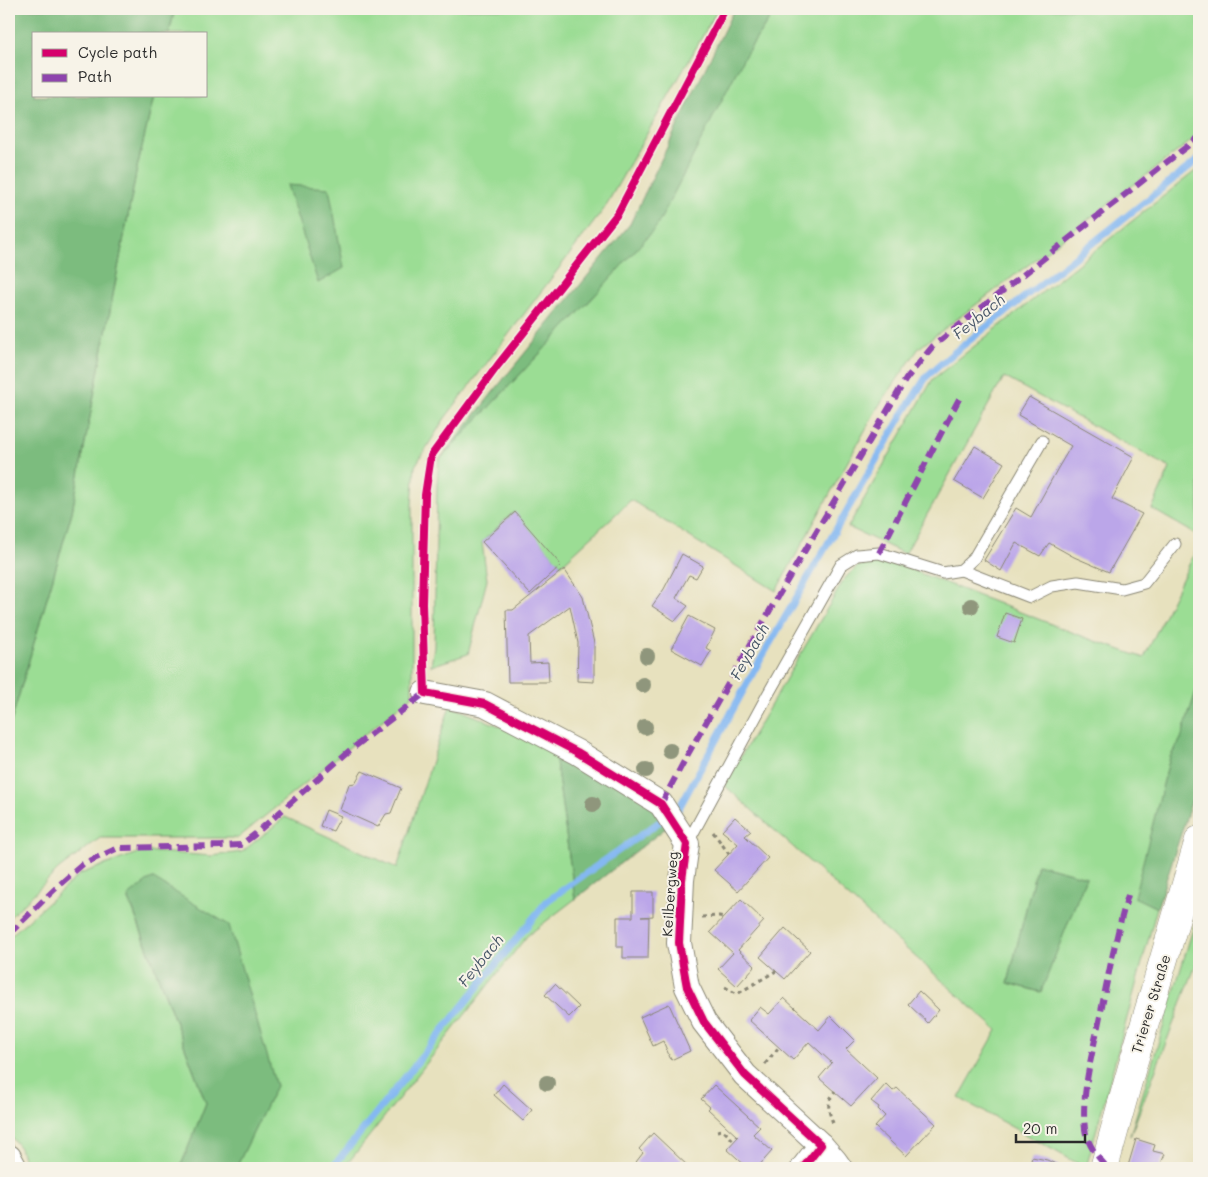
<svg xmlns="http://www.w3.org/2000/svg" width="1208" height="1177" viewBox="0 0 1208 1177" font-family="Mali,sans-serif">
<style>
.green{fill:#9bdd94;stroke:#638460;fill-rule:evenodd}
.forest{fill:#7cbc7e;stroke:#547454}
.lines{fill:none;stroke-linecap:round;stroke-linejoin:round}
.stream{stroke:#84b8f2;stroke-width:7}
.building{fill:#bba6e9}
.service-casing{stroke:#898674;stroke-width:13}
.minor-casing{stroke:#898674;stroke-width:26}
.secondary-casing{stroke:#898674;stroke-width:29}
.path{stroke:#898674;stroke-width:3;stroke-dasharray:4 4;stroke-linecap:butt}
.service{stroke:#fff;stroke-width:11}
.minor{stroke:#fff;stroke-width:24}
.secondary{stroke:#fff;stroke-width:28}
.quiet{stroke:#8e44ad;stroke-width:6;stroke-dasharray:12 6;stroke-linecap:butt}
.cycleway-casing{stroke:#f7f3e8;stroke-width:11}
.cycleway{stroke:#d6006c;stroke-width:8}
.tree{fill:#8f967b}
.labels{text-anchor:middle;stroke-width:4;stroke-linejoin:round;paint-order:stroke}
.street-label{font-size:14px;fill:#2b2b2b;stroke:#f7f3e8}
.water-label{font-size:15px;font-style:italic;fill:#465567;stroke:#f7f3e8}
</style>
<rect width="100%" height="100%" fill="#f7f3e8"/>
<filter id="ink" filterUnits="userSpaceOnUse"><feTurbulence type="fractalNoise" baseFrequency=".02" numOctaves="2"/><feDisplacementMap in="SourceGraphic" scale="10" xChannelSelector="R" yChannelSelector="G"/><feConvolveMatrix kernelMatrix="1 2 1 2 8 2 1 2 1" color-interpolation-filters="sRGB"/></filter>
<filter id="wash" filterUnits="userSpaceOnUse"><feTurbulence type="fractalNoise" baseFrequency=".0096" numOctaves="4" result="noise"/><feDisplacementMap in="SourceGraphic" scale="20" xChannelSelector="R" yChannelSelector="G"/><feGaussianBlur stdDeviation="1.12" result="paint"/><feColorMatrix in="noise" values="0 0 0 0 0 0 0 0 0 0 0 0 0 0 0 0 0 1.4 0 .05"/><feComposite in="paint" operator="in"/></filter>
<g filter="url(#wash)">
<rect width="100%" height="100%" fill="#e7e1be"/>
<g class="green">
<path d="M175,9H718L604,209L445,418L415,466L412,505V696L238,838H100L59,869L9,918V729L72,512L137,168L154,96H206V34H169Z"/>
<path d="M776,9H1199V135L919,348L878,407L776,591L631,500L561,565L514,512L482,542L487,580L468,654L431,666L434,647L437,486L439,460L599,291L744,57Z"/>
<path d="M1199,168V536L1152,509L1170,468L1004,377L905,554L848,527L933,379Z"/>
<path d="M1199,544V682L1181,739L1170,757L1135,897L1157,908L1086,1168L959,1098L997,1030L724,785L845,578L858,566L876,563L899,565L1087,638L1144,658ZM1037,864L1086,877L1040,992L1008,983Z"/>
<path d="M450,706L554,748L575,899L527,936L344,1168H236L276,1085L128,897L206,1103L180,1168H26L20,1148L9,1134V937L80,874L143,851L212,856L242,852L285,817L397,868Z"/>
<path d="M1199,909V957L1130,1136Z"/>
</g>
<g class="forest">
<path d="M9,9H175L169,34H34V96H154L137,168L72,512L9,729Z"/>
<path d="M734,9H776L744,57L657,226L599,291L439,460L506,376L630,224Z"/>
<path d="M287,185L329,188L344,268L318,283Z"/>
<path d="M1199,682V778L1157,908L1134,897L1170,757L1181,739Z"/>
<path d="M554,748L653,805L667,827L575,899Z"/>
<path d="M1037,864L1086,877L1041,992L1008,983Z"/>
<path d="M152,878L229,925L276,1086L236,1168H180L206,1103L128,896Z"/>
</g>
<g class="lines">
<path class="stream" d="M332,1168L547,901L679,808L754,671L904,412L927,376L956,351L1199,159"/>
</g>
<g id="blocks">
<g class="building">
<path d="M1029,397L1134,457L1112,499L1142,514L1109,572L1074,557L1049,543L1040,556L1016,543L1001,571L984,560L1016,508L1031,517L1058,468L1071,446L1018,415Z"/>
<path d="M975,446L1004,463L983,498L954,481Z"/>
<path d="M515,512L561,565L530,594L482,542Z"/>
<path d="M682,554L703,566L696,578L689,575L676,598L688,606L675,621L652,606L664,589Z"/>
<path d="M564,569L583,597L594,643V682L577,681L578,643L570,606L529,636L530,663L548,662L549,682H508L506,610H513Z"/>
<path d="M1005,613L1022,619L1014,643L997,637Z"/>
<path d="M689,616L715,630L706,648L711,651L702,666L671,649Z"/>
<path d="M362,771L401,788L391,813L386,814L378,827L340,810L349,784L355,783Z"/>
<path d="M326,810L341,816L333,831L320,826Z"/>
<path d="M735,817L751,831L745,836L768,858L738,891L714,870L738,844L722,831Z"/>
<path d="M633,892H653V916L641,917H649L648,958H623V947H617V917H633Z"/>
<path d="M741,899L764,921L738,950L755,966L737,986L718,969L733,953L710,932Z"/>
<path d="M785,928L810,951L785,979L760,957Z"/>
<path d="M555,984L579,1007L569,1017L545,995Z"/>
<path d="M919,991L939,1010L928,1023L908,1004Z"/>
<path d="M784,998L819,1030L831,1016L855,1040L846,1049L877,1078L851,1106L819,1078L832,1063L809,1042L793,1060L749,1020L760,1007L769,1014Z"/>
<path d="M669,1004L690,1051L671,1060L663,1041L653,1046L640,1017Z"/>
<path d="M503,1084L532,1110L523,1121L494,1095Z"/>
<path d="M886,1084L893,1091L897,1088L936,1124L906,1156L875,1127L885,1116L878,1109L879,1107L871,1101Z"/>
<path d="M714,1085L760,1127L753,1134L772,1151L757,1168H748L727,1149L738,1137L708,1109L710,1107L701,1099Z"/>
<path d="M653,1133L690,1168H642L636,1162L643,1153L639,1149Z"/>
<path d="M1136,1139L1155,1145L1153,1151L1165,1154L1159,1168H1135L1128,1166Z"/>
<path d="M1032,1157L1047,1160L1064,1168H1029Z"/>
</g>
</g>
</g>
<g filter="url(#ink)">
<use href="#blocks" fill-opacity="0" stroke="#898674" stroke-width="1"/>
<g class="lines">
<g class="service-casing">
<g id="service">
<path d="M961,570L1030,597L1052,586L1078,582L1122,589L1144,583L1175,544"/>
<path d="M687,844L767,696L841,565L857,555L879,553L943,573L961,570L974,558L1042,441"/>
</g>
</g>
<g class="minor-casing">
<g id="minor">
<path d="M425,693L485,704L577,752L661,804L687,844L682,880L679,943L687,987L704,1022L745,1075L821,1145L835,1161L840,1168"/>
<path d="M9,1157L15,1168"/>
<path d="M803,1168L821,1145"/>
</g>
</g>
<g class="secondary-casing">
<path id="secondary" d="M1104,1168L1132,1067L1199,840"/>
</g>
<g class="path">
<path d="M713,832L729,854"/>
<path d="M702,917L719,916L724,917"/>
<path d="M725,987L737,994L776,971"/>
<path d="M765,1064L779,1047"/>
<path d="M833,1123C828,1110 826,1103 835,1091"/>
<path d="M717,1131L723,1130L734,1141"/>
</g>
<use href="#service" class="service"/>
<use href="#minor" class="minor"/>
<use href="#secondary" class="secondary"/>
<g class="quiet">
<path d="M879,553L961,395"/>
<path d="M661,804L688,754L777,598L906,379L933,346L1100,214L1199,137"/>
<path d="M9,934L59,885L83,864L118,848L221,846L241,845L254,835L349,751L425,693V690"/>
<path d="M1105,1165C1096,1155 1087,1143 1085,1129C1081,1096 1091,1059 1098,1026C1107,982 1115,938 1128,895"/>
</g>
<g class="cycleway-casing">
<path id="cycleway" d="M725,9L618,213L498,365L431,456L425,495L422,604L425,693L485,704L577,752L661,804L687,844L682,880L679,943L687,987L704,1022L745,1075L821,1145L803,1168"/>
</g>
<use href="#cycleway" class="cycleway"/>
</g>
<g class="tree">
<circle cx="971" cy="606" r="8"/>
<circle cx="647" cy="656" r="8"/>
<circle cx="643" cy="685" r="8"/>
<circle cx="645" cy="727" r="8"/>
<circle cx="670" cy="751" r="8"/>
<circle cx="646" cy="770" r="8"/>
<circle cx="593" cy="804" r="8"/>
<circle cx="547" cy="1083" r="8"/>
</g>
</g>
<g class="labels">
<g class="street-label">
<text transform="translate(670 894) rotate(-86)" y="5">Keilbergweg</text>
<text transform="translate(1151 1004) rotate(-73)" y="5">Trierer Straße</text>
</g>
<g class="water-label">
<text transform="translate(979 317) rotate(-39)" y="5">Feybach</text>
<text transform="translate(750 652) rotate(-60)" y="5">Feybach</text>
<text transform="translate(481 961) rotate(-51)" y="5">Feybach</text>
</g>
</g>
<rect width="1208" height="1177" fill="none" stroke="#f7f3e8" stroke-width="30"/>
<rect x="32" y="32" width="175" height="65" fill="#f7f3e8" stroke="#a5a39c"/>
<rect x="42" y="49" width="25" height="8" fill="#d6006c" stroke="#a5a39c"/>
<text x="78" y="58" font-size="15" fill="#2b2b2b">Cycle path</text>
<rect x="42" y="74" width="25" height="8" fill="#8e44ad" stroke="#a5a39c"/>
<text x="78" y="82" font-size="15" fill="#2b2b2b">Path</text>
<path d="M1016 1134v8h69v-8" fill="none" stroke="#2b2b2b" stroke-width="2.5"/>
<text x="1023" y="1134" font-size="15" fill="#2b2b2b" stroke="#f7f3e8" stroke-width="4" paint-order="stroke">20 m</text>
</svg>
